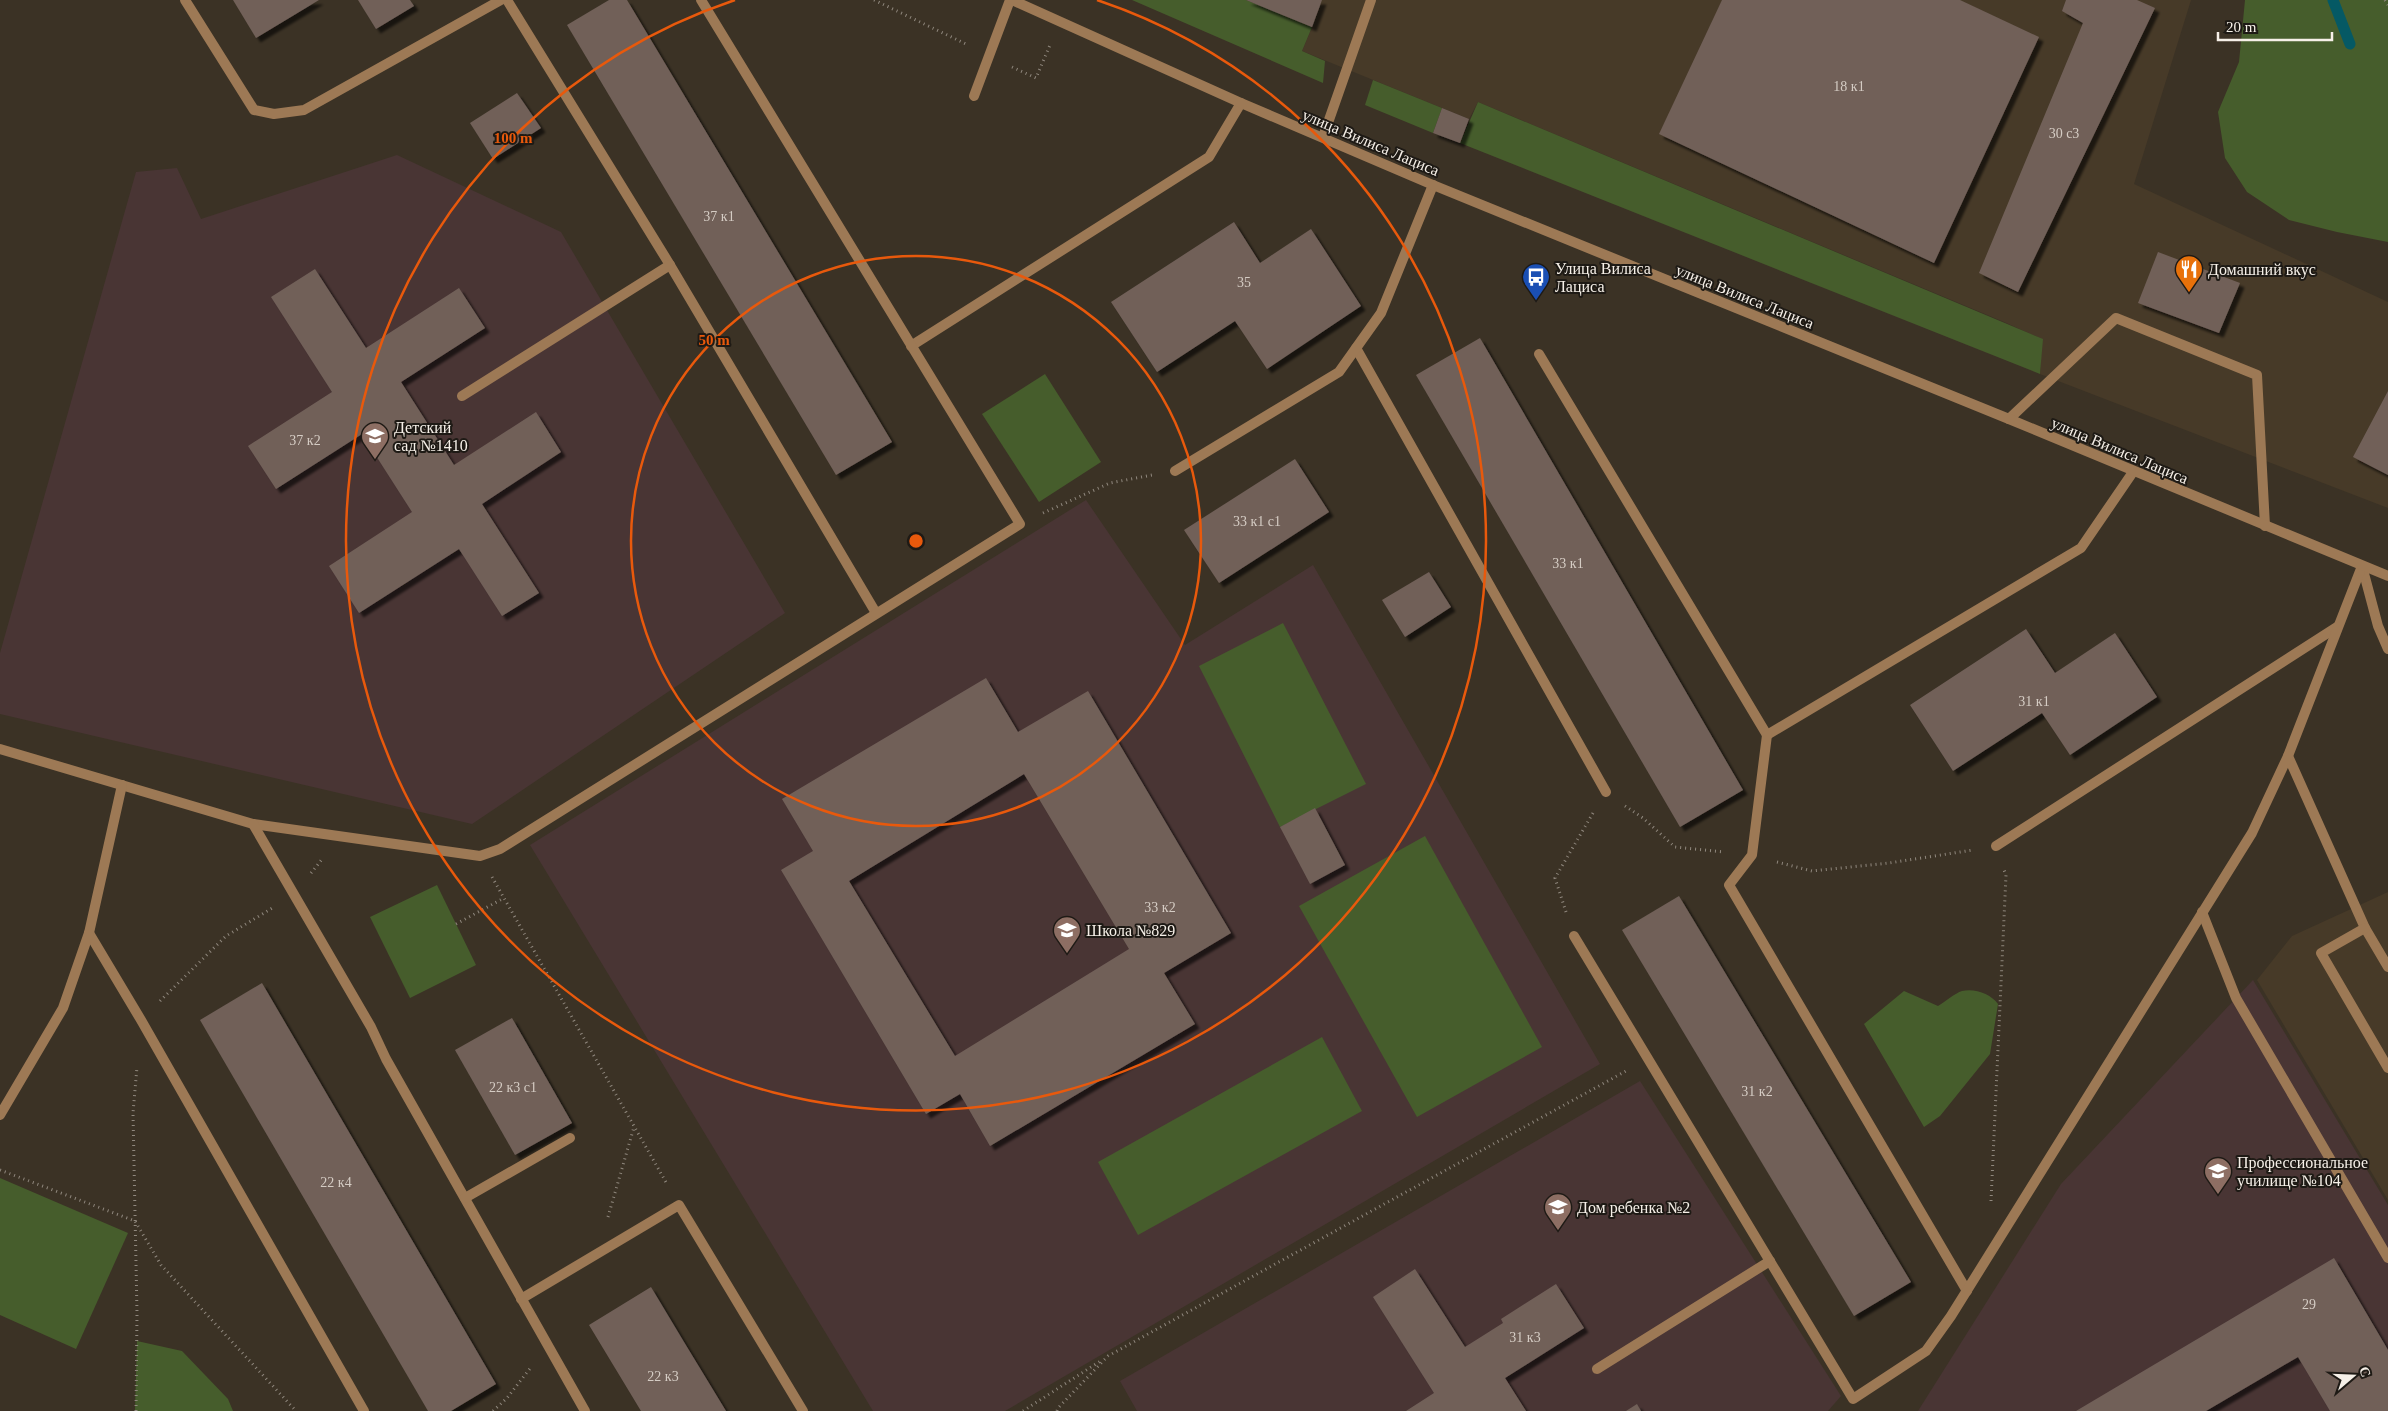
<svg xmlns="http://www.w3.org/2000/svg" width="2388" height="1411" viewBox="0 0 2388 1411" font-family="Georgia,serif">
<style>
.built{fill:#473a28}
.education{fill:#493534}
.green{fill:#465d2c}
.lines{fill:none;stroke-linecap:round;stroke-linejoin:round}
.stream{stroke:#055964;stroke-width:11}
.building{fill:#716059;fill-rule:evenodd;filter:url(#shadow)}
.path{stroke:#90887e;stroke-width:3;stroke-dasharray:1 4;stroke-linecap:butt}
.service{stroke:#9d7955;stroke-width:10}
.tertiary{stroke:#9d7955;stroke-width:10}
.ring{fill:none;stroke:#e8590c;stroke-width:2.5}
.labels{text-anchor:middle;stroke-width:4;stroke-linejoin:round;paint-order:stroke}
.number-label{font-size:14px;fill:#d5ccc4}
.street-label{font-size:16px;fill:#f6f0e8;stroke:#1e1a15}
.poi-label{font-size:16px;fill:#f6f0e8;stroke:#1e1a15;text-anchor:start}
.centre{fill:#e8590c;stroke:#1e1a15;stroke-width:2.5}
.ring-label{font-size:15px;text-anchor:middle;font-weight:bold;fill:#e8590c;stroke:#1e1a15;stroke-width:4;stroke-linejoin:round;paint-order:stroke}
</style>
<defs>
<filter id="shadow"><feDropShadow dx="4.5" dy="4.5" stdDeviation="1" flood-color="#0009"/></filter>
</defs>
<rect width="100%" height="100%" fill="#3b3225"/>
<g class="built">
<path d="M1246,0H2191L2134,184L2388,302V508L2040,374L2042,339L2004,322L1478,102L1469,119L1302,51L1312,27Z"/>
<path d="M2388,892V1200L2257,980L2292,936Z"/>
</g>
<g class="education">
<path d="M397,155L561,232L785,613L472,824L0,714V653L136,172L177,168L201,219Z"/>
<path d="M1086,500L1185,645L1313,565L1600,1064L1005,1411H873L530,845Z"/>
<path d="M2253,980L2388,1205V1411H1918L2061,1184Z"/>
<path d="M1640,1081L1841,1396L1828,1411H1137L1120,1381Z"/>
</g>
<g class="green">
<path d="M1132,0H1246L1312,27L1302,51L1325,61L1323,83Z"/>
<path d="M2245,0H2388V242L2337,232L2289,220L2247,192L2225,158L2218,112L2239,62Z"/>
<path d="M1373,80L1442,108L1433,133L1365,105Z"/>
<path d="M1478,102L2043,339L2040,374L1460,143Z"/>
<path d="M1045,374L1101,462L1039,502L982,414Z"/>
<path d="M1283,623L1366,784L1280,827L1199,666Z"/>
<path d="M1425,836L1542,1047L1417,1117L1299,906Z"/>
<path d="M437,885L476,965L410,998L370,917Z"/>
<path d="M1904,991L1938,1006C1945,1002 1955,993 1962,991C1975,988 1991,994 1998,1004L1990,1054L1940,1116L1924,1127L1864,1024Z"/>
<path d="M1322,1037L1362,1111L1138,1235L1098,1162Z"/>
<path d="M0,1178L128,1233L76,1349L0,1315Z"/>
<path d="M137,1341L182,1351L228,1399L233,1411H135Z"/>
</g>
<g class="lines">
<path class="stream" d="M2333,0L2350,44"/>
</g>
<g class="building">
<path d="M233,0H319L256,38Z"/>
<path d="M358,0H410L414,6L376,29Z"/>
<path d="M609,0H627L892,442L836,475L567,25Z"/>
<path d="M1246,0H1322L1312,27Z"/>
<path d="M1722,0H1960L2039,37L1934,263L1659,134Z"/>
<path d="M2066,0H2137L2155,8L2018,292L1979,273L2083,23L2062,11Z"/>
<path d="M517,93L541,128L493,159L470,123Z"/>
<path d="M1442,108L1469,119L1460,143L1433,133Z"/>
<path d="M1234,222L1260,263L1311,229L1361,306L1267,369L1235,321L1157,372L1111,302Z"/>
<path d="M2158,252L2240,283L2219,333L2138,303Z"/>
<path d="M315,269L366,348L459,288L485,328L401,382L454,465L536,412L561,452L482,504L539,593L502,616L459,549L359,613L329,566L412,512L362,434L276,489L248,446L332,392L271,297Z"/>
<path d="M1480,338L1743,790L1680,827L1416,375Z"/>
<path d="M2388,391V475L2353,457Z"/>
<path d="M1295,459L1329,512L1219,583L1184,530Z"/>
<path d="M1429,572L1451,607L1405,637L1382,600Z"/>
<path d="M2026,629L2055,673L2115,633L2157,697L2070,755L2042,713L1953,771L1910,705Z"/>
<path d="M986,678L1018,732L1088,691L1231,933L1164,973L1195,1024L990,1146L960,1094L926,1114L781,870L813,851L782,799ZM1024,774L1129,949L955,1056L849,881Z"/>
<path d="M1315,808L1345,865L1310,884L1280,827Z"/>
<path d="M1679,896L1911,1282L1854,1316L1622,930Z"/>
<path d="M262,983L496,1384L451,1411H428L200,1020Z"/>
<path d="M512,1018L572,1123L515,1155L455,1050Z"/>
<path d="M2334,1258L2388,1350V1411H2330L2298,1357L2206,1411H2076Z"/>
<path d="M1415,1269L1465,1347L1503,1323L1501,1319L1556,1284L1584,1328L1505,1378L1526,1411H1406L1434,1393L1373,1297Z"/>
<path d="M651,1287L684,1342L726,1411H641L589,1325Z"/>
<path d="M1637,1404L1641,1411H1626Z"/>
</g>
<g class="lines">
<g class="path">
<path d="M874,0L966,44"/>
<path d="M2385,0L2388,5"/>
<path d="M1012,67L1036,78L1050,45"/>
<path d="M1043,513L1110,483L1152,475"/>
<path d="M1625,806L1643,818L1675,847L1724,852"/>
<path d="M1777,862L1812,871L1889,863L1973,850"/>
<path d="M311,873L323,858"/>
<path d="M492,877L667,1184"/>
<path d="M1566,912L1555,878L1593,813"/>
<path d="M456,924L504,898"/>
<path d="M160,1001L226,936L274,907"/>
<path d="M0,1170L135,1221L161,1265L296,1411"/>
<path d="M1991,1201L2006,875L2004,870"/>
<path d="M608,1217L634,1127"/>
<path d="M136,1411L137,1313L133,1113L137,1067"/>
<path d="M493,1411L507,1398L532,1366"/>
<path d="M1023,1411L1102,1360"/>
<path d="M1057,1411L1058,1408L1108,1356L1626,1071"/>
</g>
<g class="service">
<path d="M185,0L254,110L274,114L304,110L501,0"/>
<path d="M507,0L670,265L876,613"/>
<path d="M974,96L1010,0"/>
<path d="M1323,137L1371,0"/>
<path d="M911,346L1209,157L1241,103"/>
<path d="M1356,348L1606,792"/>
<path d="M1539,354L1767,735L2081,548L2133,472"/>
<path d="M462,396L670,265"/>
<path d="M2009,419L2116,318L2257,375L2265,526"/>
<path d="M1175,471L1339,372L1381,313L1433,185"/>
<path d="M2362,566L2378,626L2388,649"/>
<path d="M1767,735L1752,855L1729,885L1967,1291"/>
<path d="M0,749L253,824L480,856L500,849L1020,524L701,0"/>
<path d="M2288,756L2365,928L2388,967"/>
<path d="M253,824L371,1027L386,1059L585,1411"/>
<path d="M1996,846L2337,627"/>
<path d="M2202,912L2236,998L2388,1258"/>
<path d="M2365,928L2321,953L2388,1068"/>
<path d="M89,933L141,1020L364,1411"/>
<path d="M1574,936L1853,1399L1926,1351L1951,1316L2252,833L2288,756L2362,566"/>
<path d="M0,1115L63,1008L89,933L122,785"/>
<path d="M465,1198L570,1138"/>
<path d="M521,1299L679,1205L803,1411"/>
<path d="M1597,1369L1770,1261"/>
</g>
<path class="tertiary" d="M1012,0L1241,103L1433,185L2009,419L2388,576"/>
</g>
<g class="ring">
<circle cx="916" cy="541" r="285"/>
<path d="M1097 0A570 570 0 1 1 735 0"/>
</g>
<defs>
<g id="restaurant-pin" transform="scale(1.4375)"><path d="M0 17L-7.5 6A9.5 9.5 0 1 1 7.5 6Z" fill="#e8710a" stroke="#1e1a15"/><path d="M-5-6h1v4h1v-4h1v4h1v-4h1v5L-1.5 .5V6h-2V.5L-5-1ZM5-6V6H3V1.5H1.5Q1.5-4 5-6Z" fill="#fff"/></g>
<g id="bus-pin" transform="scale(1.4375)"><path d="M0 17L-7.5 6A9.5 9.5 0 1 1 7.5 6Z" fill="#1a4fb4" stroke="#1e1a15"/><path d="M-5-6H5V4H4V6H2V4H-2V6H-4V4H-5ZM-3.5-4V0h7V-4ZM-3.5 1.2v1.5H-2V1.2ZM2 1.2v1.5H3.5V1.2Z" fill="#fff"/></g>
<g id="school-pin" transform="scale(1.4375)"><path d="M0 17L-7.5 6A9.5 9.5 0 1 1 7.5 6Z" fill="#8d6e63" stroke="#1e1a15"/><path d="M0-5L7-2L0 1L-7-2ZM-4 1L0 2.5L4 1V4Q0 6-4 4Z" fill="#fff"/></g>
<g id="university-pin" transform="scale(1.4375)"><path d="M0 17L-7.5 6A9.5 9.5 0 1 1 7.5 6Z" fill="#8d6e63" stroke="#1e1a15"/><path d="M0-5L7-2L0 1L-7-2ZM-4 1L0 2.5L4 1V4Q0 6-4 4Z" fill="#fff"/></g>
</defs>
<g fill-rule="evenodd">
<use href="#restaurant-pin" x="2189" y="269"/>
<use href="#bus-pin" x="1536" y="277"/>
<use href="#school-pin" x="375" y="436"/>
<use href="#school-pin" x="1067" y="930"/>
<use href="#university-pin" x="2218" y="1171"/>
<use href="#school-pin" x="1558" y="1207"/>
</g>
<g class="labels">
<g class="number-label">
<text x="1849" y="91">18 к1</text>
<text x="2064" y="138">30 с3</text>
<text x="719" y="221">37 к1</text>
<text x="1244" y="287">35</text>
<text x="305" y="445">37 к2</text>
<text x="1257" y="526">33 к1 с1</text>
<text x="1568" y="568">33 к1</text>
<text x="2034" y="706">31 к1</text>
<text x="1160" y="912">33 к2</text>
<text x="513" y="1092">22 к3 с1</text>
<text x="1757" y="1096">31 к2</text>
<text x="336" y="1187">22 к4</text>
<text x="2309" y="1309">29</text>
<text x="1525" y="1342">31 к3</text>
<text x="663" y="1381">22 к3</text>
</g>
<g class="street-label">
<text transform="translate(1371 142) rotate(23)" y="6">улица Вилиса Лациса</text>
<text transform="translate(1745 296) rotate(22)" y="6">улица Вилиса Лациса</text>
<text transform="translate(2120 450) rotate(23)" y="6">улица Вилиса Лациса</text>
</g>
<g class="poi-label">
<text x="1555" y="274">Улица Вилиса<tspan x="1555" dy="18">Лациса</tspan></text>
<text x="2208" y="275">Домашний вкус</text>
<text x="394" y="433">Детский<tspan x="394" dy="18">сад №1410</tspan></text>
<text x="1086" y="936">Школа №829</text>
<text x="2237" y="1168">Профессиональное<tspan x="2237" dy="18">училище №104</tspan></text>
<text x="1577" y="1213">Дом ребенка №2</text>
</g>
</g>
<circle cx="916" cy="541" r="8" class="centre"/>
<g class="ring-label">
<text x="513" y="143">100 m</text>
<text x="714" y="345">50 m</text>
</g>
<g transform="translate(2353 1376) rotate(71)" stroke="#1e1a15" stroke-width="4" paint-order="stroke">
<path d="M0-4L9 19L0 12L-9 19Z" fill="#f6f0e8"/>
<text y="-8" font-size="14" font-weight="bold" text-anchor="middle" fill="#f6f0e8">С</text>
</g>
<path d="M2218 32v8h114v-8" fill="none" stroke="#f6f0e8" stroke-width="2.5"/>
<text x="2226" y="32" font-size="15" fill="#f6f0e8" stroke="#1e1a15" stroke-width="4" paint-order="stroke">20 m</text>
</svg>
